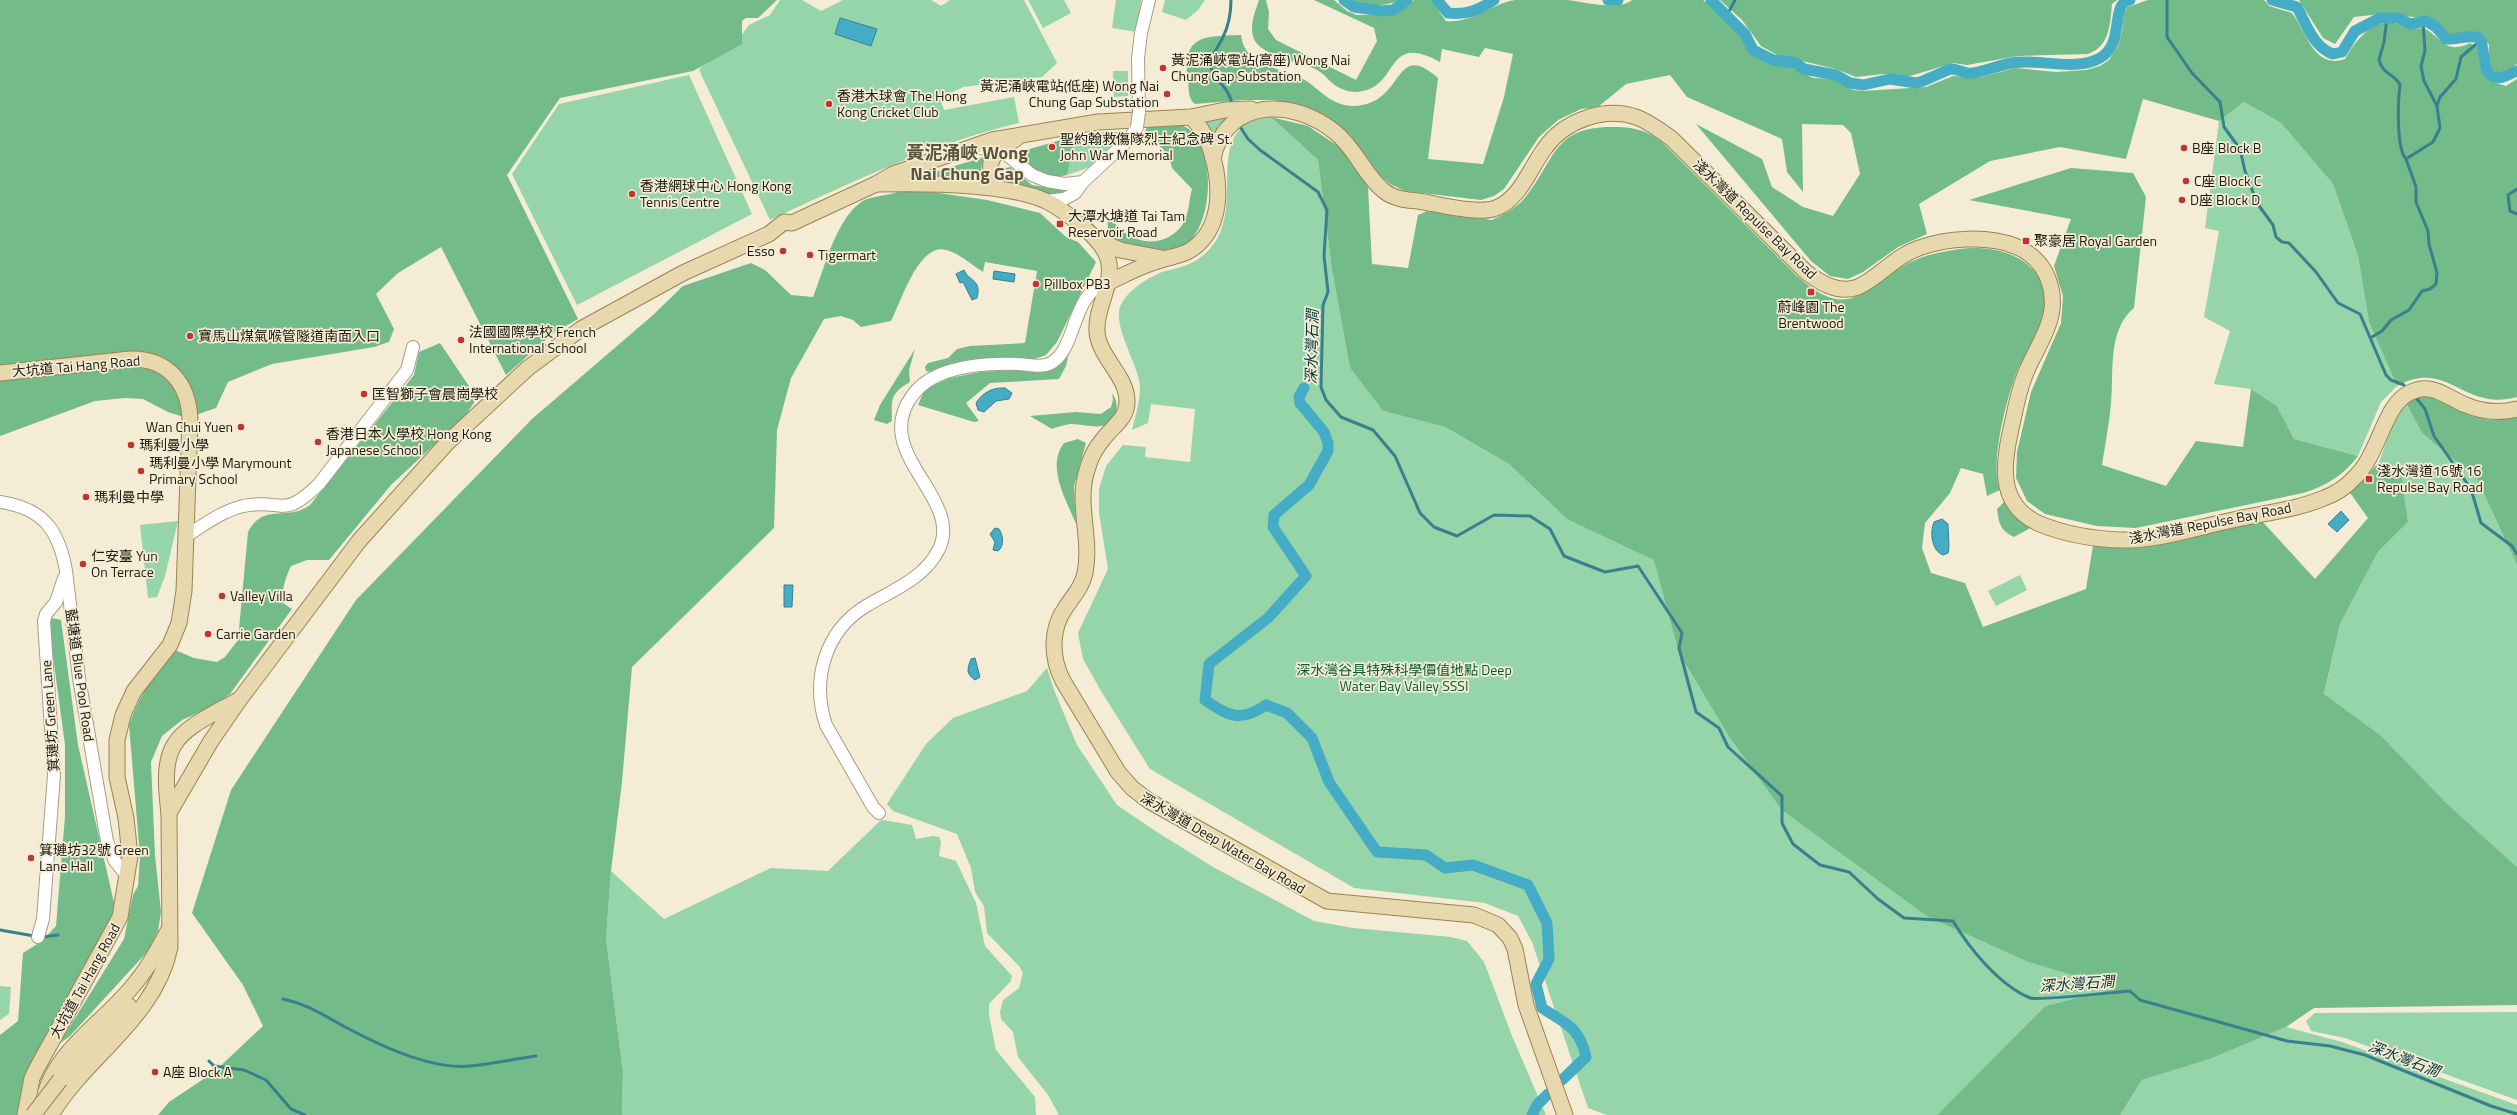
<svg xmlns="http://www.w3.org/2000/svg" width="2517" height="1115" viewBox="0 0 2517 1115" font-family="'Titillium Web','Noto Sans TC',sans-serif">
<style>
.green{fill:#96d4a9}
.forest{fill:#74bb8a}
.water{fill:#45acc6;stroke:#39808f}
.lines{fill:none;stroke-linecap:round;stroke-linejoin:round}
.stream{stroke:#39808f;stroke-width:3}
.canal{stroke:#45acc6;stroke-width:11}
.minor-casing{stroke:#a59e87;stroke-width:14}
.major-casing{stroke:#978454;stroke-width:17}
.minor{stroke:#fff;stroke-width:12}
.major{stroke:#e8d8ae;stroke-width:15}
.minor-bridge-casing{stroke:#a59e87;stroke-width:14;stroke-linecap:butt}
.major-bridge-casing{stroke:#978454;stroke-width:17;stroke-linecap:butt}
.minor-bridge{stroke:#fff;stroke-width:12}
.major-bridge{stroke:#e8d8ae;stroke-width:15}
.poi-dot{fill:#c2342f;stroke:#f4ecd4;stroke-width:1.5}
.labels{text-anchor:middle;stroke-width:3.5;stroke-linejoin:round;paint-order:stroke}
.poi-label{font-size:14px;fill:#1c1910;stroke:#f4ecd4;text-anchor:start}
.street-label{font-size:14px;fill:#1c1910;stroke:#f4ecd4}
.park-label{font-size:14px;fill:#055d31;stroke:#f4ecd4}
.water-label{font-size:15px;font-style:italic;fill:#053641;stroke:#f4ecd4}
.district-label{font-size:18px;font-weight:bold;fill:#5b543f;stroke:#f4ecd4}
</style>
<rect width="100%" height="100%" fill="#f4ecd4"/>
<g class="green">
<path d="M780,0H802L821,11L843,0H931L941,6L950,0H1024L1057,63L1042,77L963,87L940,98L944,110L1014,97L1019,123C933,143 850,183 770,220L699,70L708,58L736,43L749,25L770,15Z"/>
<path d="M1028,0H1064L1071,13L1043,28Z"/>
<path d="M1116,0H1141L1137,32L1112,28Z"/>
<path d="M1165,0H1205L1198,10L1186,20L1162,12Z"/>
<path d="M1113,71H1128V96L1114,97Z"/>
<path d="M689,75L752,214L577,305L512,174L559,104Z"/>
<path d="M2244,102L2281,123L2333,184L2358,256L2369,322L2397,386L2381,402L2358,456L2294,439L2277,406L2251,389L2214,384L2230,331L2204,317L2219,231L2205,228L2219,121Z"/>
<path d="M1234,117L1215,144L1202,120Z"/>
<path d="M1271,117L1318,160L1332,270L1350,368L1383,411L1445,427L1509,464L1567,519L1656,539L1689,670L1735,745L1928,917L2028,962L2117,988L2045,1006L1937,1115H1607L1588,1108L1532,942L1518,916L1485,903L1354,888L1150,769L1101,691L1083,659L1078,633L1108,569L1099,513V489L1106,466L1123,445L1146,447L1145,457L1190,462L1195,409L1151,404L1148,423L1132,430C1135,417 1140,402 1140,388C1140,368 1117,335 1119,312C1121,294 1147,278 1162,272C1172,269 1181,268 1191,263C1202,258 1211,249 1217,239C1238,202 1215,152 1242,127C1249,120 1262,119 1271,117Z"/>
<path d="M1104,132H1121L1119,139L1090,167L1067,175L1075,136Z"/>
<path d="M2406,403L2422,433L2477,479L2517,565V867L2324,695L2340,624L2378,552L2408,522L2400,469L2379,462L2395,418Z"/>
<path d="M178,521L165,576L157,597L148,598L140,525Z"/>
<path d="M2020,575L2027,590L1996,606L1988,591Z"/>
<path d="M1047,668L1054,690L1077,745L1117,805L1157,832L1213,867L1314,921L1353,928L1451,937L1467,941L1484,962L1512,1036L1546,1115H1059L1048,1095L1018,1057L1013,1032L1001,1019L1000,1012L1003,1000L1019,988L1023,973L1019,966L987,933L984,906L975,892L971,868L957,834L893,811L887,804L926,744L953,718L1027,691Z"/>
<path d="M883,820L912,825L916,839L933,836L939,837L941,842L939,856L956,861L976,903L985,946L1012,976L1011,981L989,1004V1015L996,1050L1035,1097L1036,1115H622L623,1072L606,939L611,871L664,919L771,868L828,871L880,821Z"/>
<path d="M0,986L11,987L9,1014L0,1020Z"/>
<path d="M2517,1012V1100L2345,1038L2311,1031L2306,1021L2315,1013Z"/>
<path d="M2286,1027L2342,1042L2517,1105V1115H2120L2142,1080L2210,1059Z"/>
</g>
<g class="forest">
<path d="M0,0H777L758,18H746L742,21V44L693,71L560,98L507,175L578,319L555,332L506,375L441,247L398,273L376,294L394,329L389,342L374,347L272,364L228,382L216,408L187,418L168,412L143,399L125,398L95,401L0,436Z"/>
<path d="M1259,0H1266L1269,12L1268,29L1276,40L1356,80L1377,41L1374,28L1314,0H1334L1347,11L1357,15H1376L1396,14L1414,0H1431L1446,21C1471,24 1493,3 1515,0C1531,0 1552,0 1567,0C1584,2 1619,11 1632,0H1703L1712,6L1734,28L1751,53L1758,58L1767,63L1789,66L1813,78L1833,79L1853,90L1863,91L1926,87L1953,76L1981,77L2015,68L2056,72L2086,70L2100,66L2109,60L2118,46L2122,31L2124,13L2128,7L2148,0H2264L2269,6L2292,13C2306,31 2314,70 2345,59C2356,40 2373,17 2398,24C2412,29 2408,29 2424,28C2442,38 2445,55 2470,43L2477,47L2480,66L2488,80L2506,86L2517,79V397C2462,412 2449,358 2397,386L2369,322L2358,256L2333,184L2281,123L2244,102L2219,121L2143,99L2126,159L2060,147L1990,161L1919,204L1927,234L1898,247L1863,272L1848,279L1830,276L1811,261L1696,124L1762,159L1772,187L1803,207L1833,216L1860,174L1851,133L1843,125L1802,124L1803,192L1787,172L1782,139L1687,97L1670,75L1626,84L1598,107L1581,109L1558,120L1539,137L1504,189L1494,196L1481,200L1405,191L1390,184L1379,175L1350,134L1331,120L1310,108L1274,100H1242L1195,104C1188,99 1189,89 1188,81C1181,35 1204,36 1241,35C1242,43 1245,51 1252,56C1267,68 1288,72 1305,80C1316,87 1325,98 1338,103C1345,106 1354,107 1362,105C1404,98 1395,40 1438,78L1428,159L1483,164L1504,97L1513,54L1485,48L1479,57L1442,49L1440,62C1386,32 1399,84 1363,91C1356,93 1349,92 1342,89C1330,85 1325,72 1313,68C1298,62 1263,55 1255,41C1248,29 1255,12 1259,0Z"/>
<path d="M1343,0H1400C1385,7 1356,9 1343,0Z"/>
<path d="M1720,0H2117L2112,4C2110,24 2110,46 2088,54L2018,56L1967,65L1953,63L1907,77L1883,74L1856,77L1836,69L1777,55L1761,46L1742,20Z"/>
<path d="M2299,0H2517V64L2503,73L2495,72L2489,67V45L2479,34L2450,35L2433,20L2426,18L2381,14L2354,17L2335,44L2323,38Z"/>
<path d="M1271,117L1308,126L1341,148L1368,187L1372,264L1408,268L1418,215L1427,211L1492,220C1502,215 1516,208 1523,200C1555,163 1551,127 1611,127C1632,127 1645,129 1662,142L1797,276C1849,322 1860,291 1907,264C1923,255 1941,252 1959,249C2003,243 2055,263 2043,317C2038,336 2026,352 2018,369C2007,395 1989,465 2000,490L1987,496L1983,474L1961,468L1950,493L1925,523L1922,548L1931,573L1965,583L1983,627L2086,589L2093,545L2138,547L2262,521L2315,579L2368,518L2348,490L2366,477L2379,462L2400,468L2408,522L2378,552L2340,624L2324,694L2381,736L2447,804L2517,867V1005L2314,1008L2286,1027L2210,1059L2142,1080L2120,1115H1937L2045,1006L2116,988L2028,962L1928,917L1782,810L1730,738L1679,653L1654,560L1567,519L1509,464L1445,427L1383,411L1350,368L1332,270L1318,160Z"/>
<path d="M1148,122C1162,123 1180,120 1191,131C1218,157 1214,241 1172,253C1167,254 1133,250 1127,248C1121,245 1115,240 1109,237L1107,218H1110C1116,224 1121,231 1128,235C1147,247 1173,242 1184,222C1189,213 1189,199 1192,189L1172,168L1169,157L1163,149L1145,134Z"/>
<path d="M1075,136L1067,175C1039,181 1036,171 1019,152Z"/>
<path d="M984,157L981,169L984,184L909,180Z"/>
<path d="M1010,167L1032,185L1065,190L1064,195C1046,195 1004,189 998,170Z"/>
<path d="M2071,168L2133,173L2146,197L2134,308C2107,330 2114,373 2111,404C2109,425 2105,445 2102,465L2166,486L2196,441L2243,447L2251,389L2277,406L2294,439L2358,456C2344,475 2326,486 2303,493L2136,528L2097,526L2045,514L2027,501L2016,478L2017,452L2031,392L2061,323L2063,296L2054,266L2071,219L1969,200Z"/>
<path d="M898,192H932L987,200L1040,213L1066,237L1078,242L1096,262L1057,342L1046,355L1034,359H990L930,372L926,371L925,367L928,363L948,358L957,349L970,346L1025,343L1037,271L985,262L983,272C972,265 959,253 946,250C919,242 901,302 891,321L861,327L853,320L841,316L824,319L791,378L777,430L774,528L632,667L622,782L611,871L606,939L623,1072L622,1115H158L169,1102L214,1072L263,1026L243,985L192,913L231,790L356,600L532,419L653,315L683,286L751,263L765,270L791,295L813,297C824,270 838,211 867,199C877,196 888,195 898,192Z"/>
<path d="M440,343L477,398L466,415L391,485L329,560H307L291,566C286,577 281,590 283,603L292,609L230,694L211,707L182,720L162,736L151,762L155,855L161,912L158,931L148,951L70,1036L59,1044L124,939L133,895L138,886L140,856L129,725C140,696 153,671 175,650L194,658L217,662L225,657L238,640L248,532C264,502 286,522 310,505L414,375L419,352Z"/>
<path d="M1071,344L1066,366L1059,379L990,383L966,403L979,421L974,422L918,405L925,389L950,378L980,372L1014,370L1047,372L1061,363Z"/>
<path d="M915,349L909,370L910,382C889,394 892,400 892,421L887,424L874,420L880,405Z"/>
<path d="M1112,393C1116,399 1118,405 1116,413C1109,435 1085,423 1070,424C1063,425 1057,427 1052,429L1030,416L1076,412L1101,414L1111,407L1113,400Z"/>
<path d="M2430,396L2471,416L2489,420L2517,417V565L2477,479L2422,433L2406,403L2417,398Z"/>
<path d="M1078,439L1086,443L1074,486L1076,524C1066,499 1046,467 1064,443Z"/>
<path d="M2006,500L2017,517L2034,526L2014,537C2000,530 1999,524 1997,509Z"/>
<path d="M52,618L61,620L78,745L115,907L114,919L33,1059L18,1115H0V1035L18,1021L23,953L42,941L56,926L65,816V745L50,634L49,623Z"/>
</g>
<g class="water">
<path d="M840,18L877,29L871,46L835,34Z"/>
<path d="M964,270C969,282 982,279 977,298L972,300L963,282L960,283L956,274Z"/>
<path d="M994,271L1015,274L1014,282L993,279Z"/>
<path d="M1005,388L1012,393L1009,399L996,401L984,412L978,410L976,403C982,393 993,387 1005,388Z"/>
<path d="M2341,511L2349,520L2337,532L2328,524Z"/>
<path d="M1942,519L1948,524C1948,530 1950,550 1948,553L1943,555C1931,550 1930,532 1934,522Z"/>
<path d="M995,528L999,529C1003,535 1005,546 998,551L993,550L995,542L990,534Z"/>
<path d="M784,585H793L792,607H784Z"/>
<path d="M975,658L980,677L975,680C966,674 967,669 971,659Z"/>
</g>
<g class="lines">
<g class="stream">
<path d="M1231,0C1231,13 1229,25 1223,37C1219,46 1211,54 1211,65C1210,78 1230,86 1232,105"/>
<path d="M2167,0V37L2192,73L2220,102L2224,127L2240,149L2245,171L2257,203L2273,225L2276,237L2282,242L2289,243L2316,272L2338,303L2360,314L2386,375L2391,380L2404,385"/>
<path d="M1726,17L1735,0"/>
<path d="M2387,17L2384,42L2379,60C2383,75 2395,74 2400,85C2398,101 2396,148 2406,159"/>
<path d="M2437,106L2440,97L2456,79L2461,57L2481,40"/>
<path d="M1239,125L1248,139L1260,150L1318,192L1327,210L1324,256L1328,292L1323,305L1321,387L1326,400L1341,417L1373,430L1395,456L1420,513L1434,527L1457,536L1494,515L1530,516L1550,529L1564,556L1605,572L1638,566L1682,633L1679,648L1696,712L1719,728L1728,747L1782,796V823L1793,844L1820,865L1849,872L1878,899L1904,918L1953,921C1969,948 1999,985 2030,998C2037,1001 2116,992 2130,991L2140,1000L2287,1041L2330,1046L2365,1055L2491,1106L2517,1114"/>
<path d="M2517,189L2508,195L2510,211L2517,214"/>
<path d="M2372,337L2382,331L2391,320L2409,310L2422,291L2430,289L2436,284L2437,273L2429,244L2428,231L2416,202V187L2406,159L2433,142L2440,128L2437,106L2424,81L2421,66L2425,51L2423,21"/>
<path d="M2417,399L2425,409L2434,436L2471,489L2481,523L2512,546L2517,554"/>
<path d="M0,930L34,936"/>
<path d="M42,937L58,935"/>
<path d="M283,999C311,1005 324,1016 349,1029C381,1046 433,1070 470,1066C492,1064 514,1059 536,1056"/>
<path d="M209,1061L214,1066L244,1070L266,1080L291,1109L305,1115"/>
</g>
<g class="canal">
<path d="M1344,0L1354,7L1382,11L1393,10L1407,0"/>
<path d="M1437,0L1448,13C1467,15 1479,10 1494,0"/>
<path d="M1608,0H1618"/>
<path d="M1711,0L1745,34L1753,50L1773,60L1796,63L1804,69L1836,75L1850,83L1863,85L1890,79L1916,83L1923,81L1950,69C1957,68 1961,72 1967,73C1976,75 2001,64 2012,63C2038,58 2075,72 2100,58C2126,43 2109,4 2130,0"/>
<path d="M2272,0L2297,7C2306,23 2313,47 2333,54L2342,52L2355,31L2380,18H2398L2410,24L2426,21L2436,27L2446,39C2458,40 2467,34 2479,38C2488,50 2478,82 2503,77C2508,76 2512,72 2517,71"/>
<path d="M1304,388L1299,397L1300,403L1324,432L1328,443V451L1309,485L1274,515L1273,527L1306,576L1268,618L1209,664L1205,700C1229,716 1240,723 1266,705L1287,713L1312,738L1329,782L1377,852L1426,855L1445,868L1473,865L1528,885L1547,923L1549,959L1536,984L1542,1008C1566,1024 1579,1026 1586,1057L1562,1080"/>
<path d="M1532,1115L1537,1105L1548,1094"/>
</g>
<g class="minor-casing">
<g id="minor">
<path d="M1139,112L1138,58L1141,33L1149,0"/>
<path d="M977,147L1006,154L1032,175L1047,181L1065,184L1083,182"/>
<path d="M1045,201L1064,199L1075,193L1083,182L1129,139L1137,127"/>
<path d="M0,502C43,508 59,530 66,571L79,678L107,841L115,861L127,876"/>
<path d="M186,536C204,525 222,511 243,506C284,498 281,521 319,484L407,370L413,347"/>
<path d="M879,813L873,807L826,725C811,680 825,631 866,606C893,590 925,578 939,549C964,498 870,453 912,396C933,366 984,363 1017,364C1027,364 1040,368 1049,364C1078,351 1070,293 1107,283"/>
<path d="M38,937L43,919L54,775L44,621L46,614L56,602L64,578"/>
</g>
</g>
<g class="major-casing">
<g id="major">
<path d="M1213,158C1227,97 1295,98 1336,133C1356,149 1364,175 1384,191C1394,199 1406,200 1418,201C1438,204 1478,215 1496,208C1521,198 1530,168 1545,148C1564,121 1604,106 1636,117C1650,122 1661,131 1672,139L1806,272C1820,283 1840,294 1858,287C1880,277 1895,256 1919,248C1947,238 1987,235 2015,246C2049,260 2060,296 2047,328C2041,344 2031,359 2025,375C2019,390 2016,405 2013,420C2004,459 1994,504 2040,524C2064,534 2095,539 2121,540C2158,541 2197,527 2233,520C2263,513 2296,510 2324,498C2335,494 2346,487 2354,478C2380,454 2383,406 2409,393C2433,381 2445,397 2466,405C2482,412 2500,413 2517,409"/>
<path d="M876,184C920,183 1007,183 1046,201C1060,208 1073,218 1084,228C1094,236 1104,246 1108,259C1115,283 1095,307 1097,332C1099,357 1126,375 1127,400C1128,418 1113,426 1104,438C1096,447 1090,459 1087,470C1076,503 1092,539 1085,573C1082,587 1074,595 1066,607C1050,629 1051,658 1063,681L1118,772L1132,788L1149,801L1327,901L1474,915L1498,925L1510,938L1515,949L1526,1005L1565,1115"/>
<path d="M1000,189C982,165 991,152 1016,139"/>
<path d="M1097,240L1120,250L1162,258"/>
<path d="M1107,283C1122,276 1137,268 1152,263C1164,258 1176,257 1187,252C1217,236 1221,201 1216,171C1212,151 1207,132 1191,117"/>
<path d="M0,373L130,359C168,358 189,384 190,420L184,591L179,623L170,645L134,691L123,715L117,740V777L126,818L130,856L120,917L37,1068L32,1078L25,1115"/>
<path d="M169,813L211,741L240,699L359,541L447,443L528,368L581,329L683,273L769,234L784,222L792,223L876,184L893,174L992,140L1098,122L1191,117L1225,110L1251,109"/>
<path d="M60,1080L129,1006"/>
<path d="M43,1103C51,1053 102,1024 132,987C147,970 157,951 168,931"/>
<path d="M51,1115C86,1056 156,1018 170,947L169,813C159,737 177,734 238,700"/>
</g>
</g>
<use href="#minor" class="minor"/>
<use href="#major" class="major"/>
<g class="minor-bridge-casing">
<path id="minor-bridge" d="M1137,127L1139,112"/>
</g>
<g class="major-bridge-casing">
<path id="major-bridge" d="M33,1115L60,1080"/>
</g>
<use href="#minor-bridge" class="minor-bridge"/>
<use href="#major-bridge" class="major-bridge"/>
</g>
<g class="poi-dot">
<circle cx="1163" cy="68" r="4"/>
<circle cx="1167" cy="94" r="4"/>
<circle cx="829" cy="104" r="4"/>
<circle cx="1052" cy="147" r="4"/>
<circle cx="2184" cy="148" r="4"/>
<circle cx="2186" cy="181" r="4"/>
<circle cx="632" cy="194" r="4"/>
<circle cx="2182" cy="200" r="4"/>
<rect x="1056" y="220" width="8" height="8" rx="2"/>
<rect x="2022" y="237" width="8" height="8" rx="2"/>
<circle cx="783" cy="251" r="4"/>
<circle cx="810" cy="255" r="4"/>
<circle cx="1036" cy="284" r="4"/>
<rect x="1807" y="288" width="8" height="8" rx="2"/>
<circle cx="190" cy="336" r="4"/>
<circle cx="461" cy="340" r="4"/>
<circle cx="364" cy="394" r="4"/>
<circle cx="241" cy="427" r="4"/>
<circle cx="318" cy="442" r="4"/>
<circle cx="131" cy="445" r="4"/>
<circle cx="141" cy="471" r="4"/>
<rect x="2365" y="475" width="8" height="8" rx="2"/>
<circle cx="86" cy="497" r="4"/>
<circle cx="83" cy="564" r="4"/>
<circle cx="222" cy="596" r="4"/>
<circle cx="208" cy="634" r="4"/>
<circle cx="31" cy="858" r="4"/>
<circle cx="155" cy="1072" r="4"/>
</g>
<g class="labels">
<g class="poi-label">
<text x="1171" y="65">黃泥涌峽電站(高座) Wong Nai<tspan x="1171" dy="16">Chung Gap Substation</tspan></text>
<text x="1159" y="91" text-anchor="end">黃泥涌峽電站(低座) Wong Nai<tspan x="1159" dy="16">Chung Gap Substation</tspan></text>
<text x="837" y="101">香港木球會 The Hong<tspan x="837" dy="16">Kong Cricket Club</tspan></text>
<text x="1060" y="144">聖約翰救傷隊烈士紀念碑 St.<tspan x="1060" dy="16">John War Memorial</tspan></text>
<text x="2192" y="153">B座 Block B</text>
<text x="2194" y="186">C座 Block C</text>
<text x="640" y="191">香港網球中心 Hong Kong<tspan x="640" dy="16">Tennis Centre</tspan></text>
<text x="2190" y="205">D座 Block D</text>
<text x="1068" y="221">大潭水塘道 Tai Tam<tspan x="1068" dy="16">Reservoir Road</tspan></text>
<text x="2034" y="246">聚豪居 Royal Garden</text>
<text x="775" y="256" text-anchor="end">Esso</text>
<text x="818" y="260">Tigermart</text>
<text x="1044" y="289">Pillbox PB3</text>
<text x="1811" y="312" text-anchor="middle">蔚峰園 The<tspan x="1811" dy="16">Brentwood</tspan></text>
<text x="469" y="337">法國國際學校 French<tspan x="469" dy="16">International School</tspan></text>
<text x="198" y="341">寶馬山煤氣喉管隧道南面入口</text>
<text x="372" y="399">匡智獅子會晨崗學校</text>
<text x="233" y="432" text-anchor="end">Wan Chui Yuen</text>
<text x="326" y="439">香港日本人學校 Hong Kong<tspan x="326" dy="16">Japanese School</tspan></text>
<text x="139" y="450">瑪利曼小學</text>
<text x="149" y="468">瑪利曼小學 Marymount<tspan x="149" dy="16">Primary School</tspan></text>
<text x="2377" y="476">淺水灣道16號 16<tspan x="2377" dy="16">Repulse Bay Road</tspan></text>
<text x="94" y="502">瑪利曼中學</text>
<text x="91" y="561">仁安臺 Yun<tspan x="91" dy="16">On Terrace</tspan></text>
<text x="230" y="601">Valley Villa</text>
<text x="216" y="639">Carrie Garden</text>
<text x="39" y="855">箕璉坊32號 Green<tspan x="39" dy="16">Lane Hall</tspan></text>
<text x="163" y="1077">A座 Block A</text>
</g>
<g class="street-label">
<text transform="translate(1755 219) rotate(44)" y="5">淺水灣道 Repulse Bay Road</text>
<text transform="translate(76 366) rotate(-5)" y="5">大坑道 Tai Hang Road</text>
<text transform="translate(2210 523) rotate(-11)" y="5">淺水灣道 Repulse Bay Road</text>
<text transform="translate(80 675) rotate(82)" y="5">藍塘道 Blue Pool Road</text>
<text transform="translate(50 716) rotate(-94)" y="5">箕璉坊 Green Lane</text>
<text transform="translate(1223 843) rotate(30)" y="5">深水灣道 Deep Water Bay Road</text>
<text transform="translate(85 981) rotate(-61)" y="5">大坑道 Tai Hang Road</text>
</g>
<g class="park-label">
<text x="1404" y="675">深水灣谷具特殊科學價值地點 Deep<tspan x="1404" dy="16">Water Bay Valley SSSI</tspan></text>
</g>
<g class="water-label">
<text transform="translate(1312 347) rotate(-89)" y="5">深水灣石澗</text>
<text transform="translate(2077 984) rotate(-4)" y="5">深水灣石澗</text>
<text transform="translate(2404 1059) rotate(21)" y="5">深水灣石澗</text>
</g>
<g class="district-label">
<text x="967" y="159">黃泥涌峽 Wong<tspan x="967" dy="21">Nai Chung Gap</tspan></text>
</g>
</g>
</svg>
